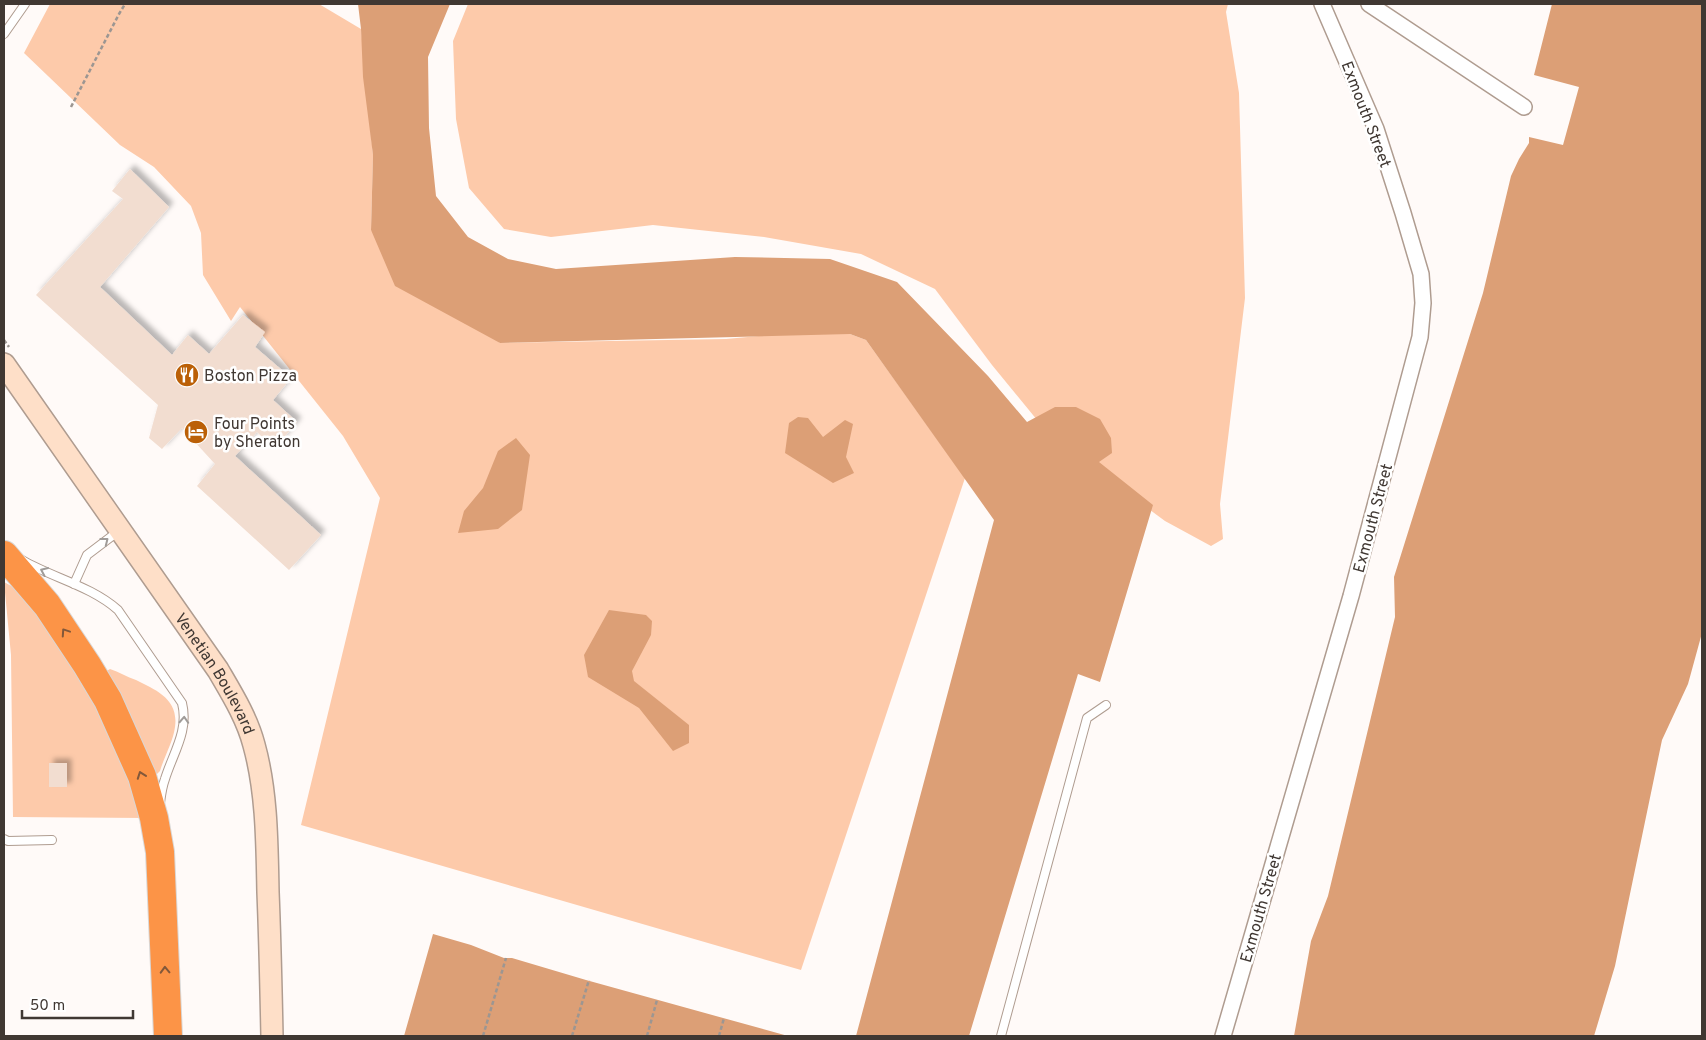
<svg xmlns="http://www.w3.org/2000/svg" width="1706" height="1040" viewBox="0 0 1706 1040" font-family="Overpass,sans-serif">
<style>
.green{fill:#fdcaaa}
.water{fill:#dc9f76}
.building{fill:#f2ddd0;filter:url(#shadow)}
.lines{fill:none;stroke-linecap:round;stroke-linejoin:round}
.lane-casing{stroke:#af9c90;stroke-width:10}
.street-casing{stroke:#af9c90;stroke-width:18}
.secondary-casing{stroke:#af9c90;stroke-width:24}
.highway-casing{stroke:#d9d7d6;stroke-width:30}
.path{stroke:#9c9692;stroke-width:2.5;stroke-dasharray:4 2.5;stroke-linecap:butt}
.lane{stroke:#fff;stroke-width:8}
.street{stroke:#fff;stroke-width:15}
.secondary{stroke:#fedfc8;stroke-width:21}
.highway{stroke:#fc9447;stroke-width:28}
.oneway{stroke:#a09c99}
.oneway2{stroke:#82583a}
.labels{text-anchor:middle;stroke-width:5;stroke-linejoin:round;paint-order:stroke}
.street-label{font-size:16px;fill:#403833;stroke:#fff}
.poi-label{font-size:16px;fill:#403833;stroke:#fff;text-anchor:start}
</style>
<defs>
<filter id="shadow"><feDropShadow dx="4.5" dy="-4.5" stdDeviation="2.5" flood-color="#0004"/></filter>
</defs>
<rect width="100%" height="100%" fill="#fffaf8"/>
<g class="green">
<path d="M50,4H319L361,29L373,155L371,230L500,343L726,339L827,330L850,334L866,340L965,478L801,970L301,825L380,498L343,436L240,307L231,321L203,275L201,233L191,206L154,167L120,145L24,53Z"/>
<path d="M468,4H1228L1226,12L1239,93L1245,298L1220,504L1223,539L1211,546L1165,521L1051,437L992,365L935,289L861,254L764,237L653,225L551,237L504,229L469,188L456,119L453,41Z"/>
<path d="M4,582L15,588L27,598L108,723L145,818L13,817L11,655Z"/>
<path d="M110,669C119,672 127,677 136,680C156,690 179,699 175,727C173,742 164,757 160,771L156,775H154L105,672Z"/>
</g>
<g class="water">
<path d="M358,4H450L428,57L429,128L436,196L468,237L508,259L556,269L735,257L830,259L897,282L988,376L1027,422L1055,407H1076L1100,419L1111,438L1112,453L1099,462L1153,505L1100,682L1078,674L969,1036H856L994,520L866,340L850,334L500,343L395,286L371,230L373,155L363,77L361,29Z"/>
<path d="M1552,4H1702V633L1688,684L1662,740L1615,966L1594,1036H1294L1311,941L1328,896L1395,617L1394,577L1483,293L1511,176L1519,159L1529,143V137L1563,145L1579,87L1534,75Z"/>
<path d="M798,417L808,418L823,437L845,420L853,424L846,457L854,473L833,483L785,453L789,423Z"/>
<path d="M516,438L530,455L522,510L498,529L458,533L464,511L483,488L498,451Z"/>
<path d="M609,610L646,615L652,621L651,635L632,671L634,681L689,725V743L673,751L639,708L588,677L584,655Z"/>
<path d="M433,934L471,945L504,958H512L586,980L788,1036H404Z"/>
</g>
<g class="building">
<path d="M130,169L169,207L100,287L172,355L188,335L209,354L243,315L265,332L255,347L291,378L273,400L297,422L274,449L257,432L235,456L321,535L289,570L197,486L215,464L182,428L162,449L149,438L158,405L36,295L123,199L112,191Z"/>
<rect x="49" y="763" width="18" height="24"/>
</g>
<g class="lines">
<g class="lane-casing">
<g id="lane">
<path d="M4,34L25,4"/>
<path d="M22,560C53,578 91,586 118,610L182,703C189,731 173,753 165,779C162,787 161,795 160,803"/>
<path d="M74,584L87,555L120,530"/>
<path d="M4,839L8,841L52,840"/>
<path d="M1001,1036L1087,718L1106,705"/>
</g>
</g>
<g class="street-casing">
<g id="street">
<path d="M1369,4L1524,107"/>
<path d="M1223,1036L1351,596L1420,337L1423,303L1421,274L1403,213L1376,129L1322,4"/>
</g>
</g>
<g class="secondary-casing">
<g id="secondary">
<path id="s1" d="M4,364L218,670C232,694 247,718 254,745C267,792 267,843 268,892C270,940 271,988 272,1036"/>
</g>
</g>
<g class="highway-casing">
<path id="highway" d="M4,555L47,605L87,665L108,700L142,776L154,818L160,852L168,1036"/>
</g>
<g class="path">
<path d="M71,107L119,14L125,4"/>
<path d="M4,340L9,347"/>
<path d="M483,1036L506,958"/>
<path d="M572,1036L589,980"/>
<path d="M647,1036L657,1000"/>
<path d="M719,1036L724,1018"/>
</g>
<use href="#lane" class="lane"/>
<use href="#street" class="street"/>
<use href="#secondary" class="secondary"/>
<use href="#highway" class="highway"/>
</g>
<defs><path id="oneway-chevron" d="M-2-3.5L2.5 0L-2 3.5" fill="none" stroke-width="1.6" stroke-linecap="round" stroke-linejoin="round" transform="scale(1.25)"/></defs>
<g class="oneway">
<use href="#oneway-chevron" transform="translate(105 541) rotate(-38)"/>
<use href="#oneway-chevron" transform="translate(44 571) rotate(-156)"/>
<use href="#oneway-chevron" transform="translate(184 720) rotate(-87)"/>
</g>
<g class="oneway2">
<use href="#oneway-chevron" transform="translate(65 632) rotate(-124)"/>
<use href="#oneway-chevron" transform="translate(141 775) rotate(-110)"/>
<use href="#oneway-chevron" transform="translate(165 970) rotate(-92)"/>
</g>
<defs>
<g id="restaurant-disc" transform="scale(1.25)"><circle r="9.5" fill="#bb6007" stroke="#fff"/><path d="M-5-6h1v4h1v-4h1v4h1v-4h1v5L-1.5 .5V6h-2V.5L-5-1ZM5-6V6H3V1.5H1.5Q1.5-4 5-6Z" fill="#fff"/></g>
<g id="hotel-disc" transform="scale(1.25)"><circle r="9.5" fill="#bb6007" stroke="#fff"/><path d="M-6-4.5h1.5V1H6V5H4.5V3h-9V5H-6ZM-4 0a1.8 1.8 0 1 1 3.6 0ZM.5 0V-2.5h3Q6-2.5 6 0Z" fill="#fff"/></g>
</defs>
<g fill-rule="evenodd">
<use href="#restaurant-disc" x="187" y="375"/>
<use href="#hotel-disc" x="196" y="432"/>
</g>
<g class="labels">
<g class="street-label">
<text transform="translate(1367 114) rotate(69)" y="6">Exmouth Street</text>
<text transform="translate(1372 518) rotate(-75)" y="6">Exmouth Street</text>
<text dy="6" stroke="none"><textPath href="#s1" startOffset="375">Venetian Boulevard</textPath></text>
<text transform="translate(1260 908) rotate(-74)" y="6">Exmouth Street</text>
</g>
<g class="poi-label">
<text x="204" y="381">Boston Pizza</text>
<text x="214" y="429">Four Points<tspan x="214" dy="18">by Sheraton</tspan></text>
</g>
</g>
<rect width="1706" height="1040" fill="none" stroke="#403833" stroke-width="10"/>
<path d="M22 1010v8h111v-8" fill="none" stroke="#403833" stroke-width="2.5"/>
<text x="30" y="1010" font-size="15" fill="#403833" stroke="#ffffff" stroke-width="4" paint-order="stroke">50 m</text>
</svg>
